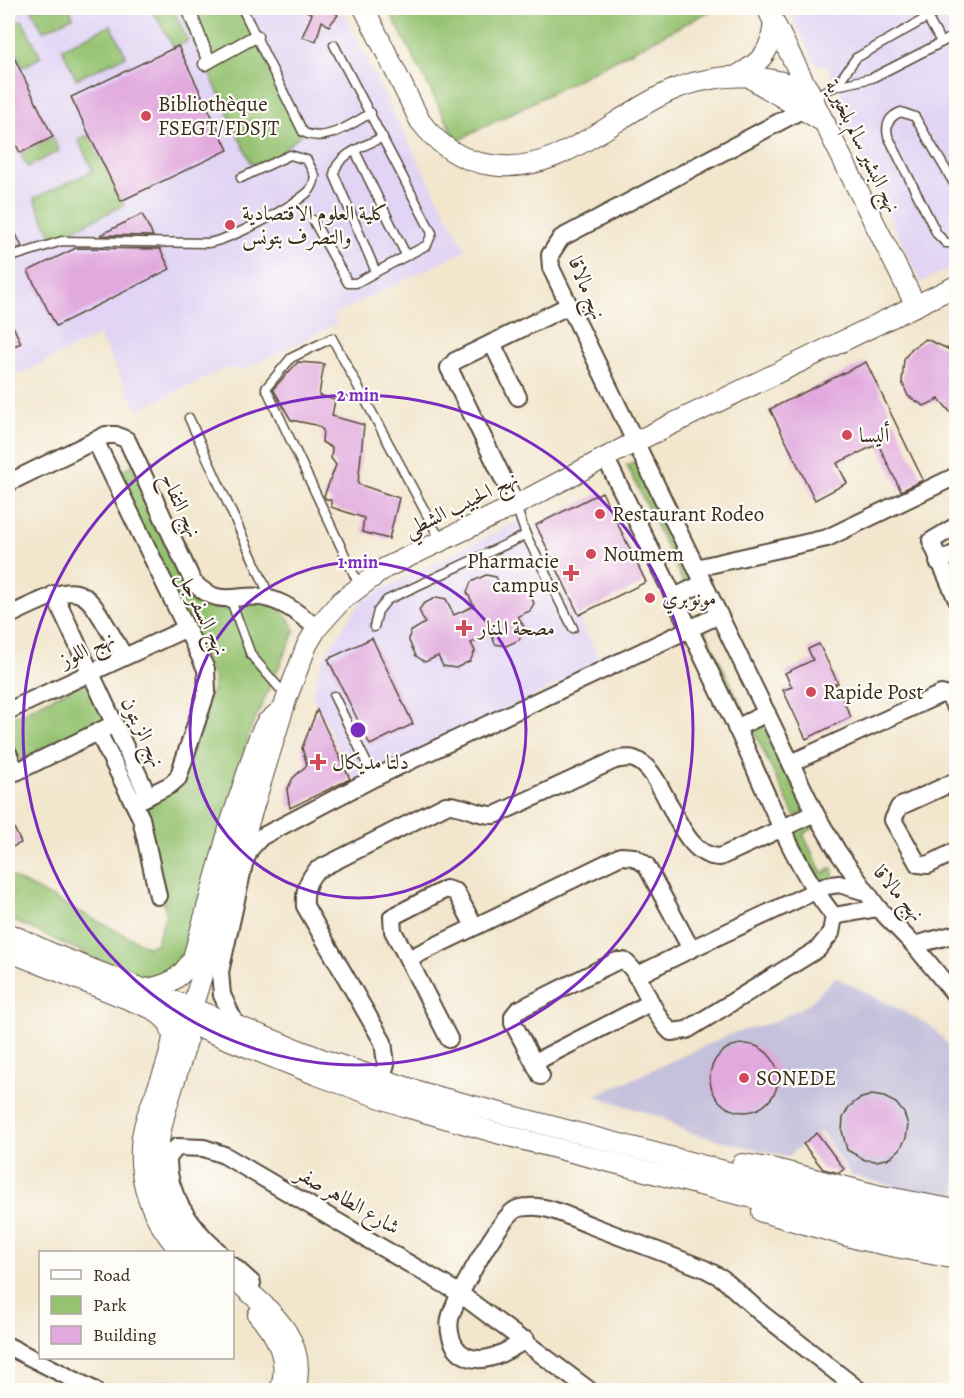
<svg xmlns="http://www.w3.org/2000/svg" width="964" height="1398" viewBox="0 0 964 1398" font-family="Alegreya,Amiri,serif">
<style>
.built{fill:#e1d4f4}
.industrial{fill:#c5c0db}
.green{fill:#95c371;stroke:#687648;stroke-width:1.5}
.building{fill:#e1a9de}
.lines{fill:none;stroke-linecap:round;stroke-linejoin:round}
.service-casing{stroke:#564638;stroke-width:11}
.pedestrian-casing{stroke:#564638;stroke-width:15}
.minor-casing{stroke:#564638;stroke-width:20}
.tertiary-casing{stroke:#564638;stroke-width:22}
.service{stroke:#fff;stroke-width:8}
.pedestrian{stroke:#fff;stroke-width:12}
.minor{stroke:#fff;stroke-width:16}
.tertiary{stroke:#fff;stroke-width:20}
.ring{fill:none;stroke:#7b2cbf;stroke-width:3}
.poi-dot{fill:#d1495b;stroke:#fdfcf7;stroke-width:2}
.labels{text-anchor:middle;stroke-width:4.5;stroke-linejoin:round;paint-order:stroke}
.poi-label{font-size:21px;fill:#3b2a1e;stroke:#fdfcf7;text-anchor:start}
.street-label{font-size:21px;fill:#3b2a1e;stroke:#fdfcf7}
.centre{fill:#7b2cbf;stroke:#fdfcf7;stroke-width:3}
.ring-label{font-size:18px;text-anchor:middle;font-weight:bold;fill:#7b2cbf;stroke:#fdfcf7;stroke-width:4.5;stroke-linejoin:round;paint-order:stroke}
</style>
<rect width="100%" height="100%" fill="#fdfcf7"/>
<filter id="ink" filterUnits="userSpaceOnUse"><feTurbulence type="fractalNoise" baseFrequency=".0167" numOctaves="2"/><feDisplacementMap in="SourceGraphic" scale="12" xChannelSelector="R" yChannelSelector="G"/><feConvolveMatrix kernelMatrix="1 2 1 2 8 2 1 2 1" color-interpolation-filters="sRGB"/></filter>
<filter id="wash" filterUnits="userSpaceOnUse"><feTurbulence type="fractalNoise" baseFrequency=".008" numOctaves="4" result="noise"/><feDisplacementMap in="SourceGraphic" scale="24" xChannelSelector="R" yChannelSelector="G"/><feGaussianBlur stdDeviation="1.35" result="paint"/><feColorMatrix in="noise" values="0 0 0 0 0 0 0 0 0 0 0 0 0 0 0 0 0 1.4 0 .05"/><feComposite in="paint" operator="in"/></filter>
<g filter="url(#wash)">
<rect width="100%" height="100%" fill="#f2e6cd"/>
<g class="built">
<path d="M8,8H341L401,128L466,250L333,315L337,323L246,369L226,368L137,410L99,335L8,380Z"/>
<path d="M788,8H956V265L921,282L843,120L850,111L826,65H816Z"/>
<path d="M526,517L602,663L355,783L312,694L323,658L363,599Z"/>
</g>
<path class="industrial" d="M835,977L931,1026L956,1053V1201L851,1176L822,1132L817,1133L787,1157L687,1132L663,1118L595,1096L733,1033L771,1023L810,1003Z"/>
<g class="green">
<path d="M31,8H69L73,17L43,31Z"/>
<path d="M151,8H172L188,41L174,48Z"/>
<path d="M179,8H241L303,132L268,164L251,163Z"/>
<path d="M388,8H716L457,141Z"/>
<path d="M22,20L41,57L23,67L8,37V27Z"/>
<path d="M111,25L126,56L76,79L62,48Z"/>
<path d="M90,135L124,205L53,240L34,198L93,171L78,140Z"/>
<path d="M53,137L59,151L28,167L20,153Z"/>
<path d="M638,460L695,581L685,586L627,465Z"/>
<path d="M133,465L195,599L217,610C248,600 281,594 295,631L250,731L185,963L147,982L8,918V875L148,947L156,944L166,914L143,803L181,783L215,681L115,473Z"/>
<path d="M704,628L746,716L739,719L697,631Z"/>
<path d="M87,681L105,720L20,761L8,734V719Z"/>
<path d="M764,725L806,812L795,817L753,730Z"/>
<path d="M810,822L814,828L803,834L822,873L833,868V880L828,884L816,880L793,830Z"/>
</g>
<g id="blocks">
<g class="building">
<path d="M302,8H328L338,15L329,26L322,21L316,41L302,37L312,14Z"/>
<path d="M8,45L53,137L20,153L8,127Z"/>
<path d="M178,46L228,150L121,201L71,97Z"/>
<path d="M142,214L153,236L100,235Z"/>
<path d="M8,217L22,247L8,251Z"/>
<path d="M76,248L160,249L170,269L56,326L28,271Z"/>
<path d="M8,316L21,343L8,349Z"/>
<path d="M926,339L957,353V420L939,399L924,406L908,396L902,382L904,359L912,348Z"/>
<path d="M298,362L324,364L319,395L335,400L332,416L364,425L358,484L399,498L389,539L362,532L364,518L331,507V500L326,499L324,496L336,465L331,458L332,448L322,442L323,430L316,425L291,420L273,389Z"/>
<path d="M866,362L923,480L901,491L878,444L837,463L847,483L815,500L770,409Z"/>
<path d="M602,492L646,582L579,615L536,525Z"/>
<path d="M486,575L496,577L503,591L518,584L526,588L534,603L530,611L518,616L525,629L519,640L506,646L495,644L491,633L471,643L475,651L470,661L456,668L443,666L438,656L425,662L416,656L409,641L410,632L425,623L419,610L423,604L437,597L446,599L454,615L474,606L467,592L471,582Z"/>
<path d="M372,638L413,724L370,745L328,659Z"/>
<path d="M819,644L838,683L835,684L851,717L806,739L783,690L792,687L785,673L813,660L808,649Z"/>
<path d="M317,710L350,779L290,808L287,790L293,778L307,765L302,748Z"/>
<path d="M8,815L21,843L8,849Z"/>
<circle cx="744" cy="1078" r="34"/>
<path d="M872,1095L884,1097L896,1103L904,1113L908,1125L906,1138L900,1149L890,1158L877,1161L865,1160L847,1150L842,1131L843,1118L849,1107L859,1099Z"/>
<path d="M817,1133L844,1169L839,1173L823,1169L803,1144Z"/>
</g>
</g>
</g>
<g filter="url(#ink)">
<use href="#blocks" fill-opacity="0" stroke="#564638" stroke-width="1.5"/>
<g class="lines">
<g class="service-casing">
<g id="service">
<path d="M242,8L303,132C325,144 351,124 371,113"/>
<path d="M922,8L941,42"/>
<path d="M334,45L432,233L427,245L376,272"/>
<path d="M836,86L856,58L944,8"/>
<path d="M812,97L836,86L872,78L956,35"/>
<path d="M355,151L406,255"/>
<path d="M956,187L915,117L901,112C890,116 885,124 888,136L937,234L946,243H956"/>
<path d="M313,220L348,283H356L376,272L334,174C337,154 367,145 383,137"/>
<path d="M8,258L62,241L208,243C232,239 288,209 307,193C312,189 314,183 315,176L307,160L290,155L241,178"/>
<path d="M189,418L271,599"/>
<path d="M516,506L526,535L573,628"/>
<path d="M359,585L266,388L291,358L332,338L441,541"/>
<path d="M230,598L251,655L287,697"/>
<path d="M374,627L378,611L387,600L526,535"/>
<path d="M334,696L374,778"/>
</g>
</g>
<g class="pedestrian-casing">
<g id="pedestrian">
<path d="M188,8L209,62"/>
<path d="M205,64L256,36"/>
</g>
</g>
<g class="minor-casing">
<g id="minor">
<path d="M813,104L561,238L550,255L551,268L815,813L838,852L878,908L914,945L956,996"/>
<path d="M492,343L518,397"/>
<path d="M95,440L206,669L207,691L178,778L170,785L134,803"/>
<path d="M605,457C651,549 696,642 740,735C765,790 796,870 834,916"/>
<path d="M8,483L106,435H116L127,440L193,582C224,613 240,588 273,600C289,605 304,618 317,628"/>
<path d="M516,505L449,368L455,361L568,306"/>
<path d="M956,526L931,541L956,598"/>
<path d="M938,562L956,553"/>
<path d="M696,568L827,538L956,476"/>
<path d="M54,594L148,796"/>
<path d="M674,597L704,583"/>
<path d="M8,616C88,577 81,583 124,656"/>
<path d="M8,711L185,629"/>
<path d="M736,728L767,713"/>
<path d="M98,732L141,818L158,896"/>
<path d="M8,753L16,772L108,727"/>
<path d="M791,763L941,694L949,696L956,708"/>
<path d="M956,781L899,807L893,820L918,864L928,865L956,851"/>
<path d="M834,916L878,908"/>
<path d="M914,945L956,934"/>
<path d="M408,959L393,931L392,917L446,889L456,892L474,926"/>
<path d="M636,976L691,949"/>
<path d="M236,1025L222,995L220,972L244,864L250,849L261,837L374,778L719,615"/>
<path d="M449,1039L408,959L621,856L634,857L646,865L691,949L826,886L839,884L866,892"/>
<path d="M535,1062L650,1003"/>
<path d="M541,1076L513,1023V1016L518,1010L617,961H624C642,973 651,1014 671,1032L687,1030L818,949L831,933L834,916"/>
<path d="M381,1079L386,1064L383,1042L305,906C304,891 307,880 317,870L446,805C464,804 477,816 495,815L615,760C621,759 628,757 634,759C668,770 676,858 720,857L815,813"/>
<path d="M219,1252C192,1228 167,1196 168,1158L177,1147L204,1148L224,1155L459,1293L589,1390"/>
<path d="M232,1265L252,1283"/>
<path d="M526,1340C505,1352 481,1369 460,1352C451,1344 448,1330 450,1319C453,1301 501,1217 515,1210C518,1208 525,1207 529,1207C548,1205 572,1218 590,1225C628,1240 667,1254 705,1269L722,1278L761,1313L859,1390"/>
<path d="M8,1346L94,1390"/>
</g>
</g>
<g class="tertiary-casing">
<g id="tertiary">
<path d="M364,8L420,121C438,145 461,161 491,165C563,176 617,111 680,87C725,71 765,74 809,90"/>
<path d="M767,8L916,306"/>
<path d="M738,75C763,61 771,51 774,22"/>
<path d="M755,81L825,123"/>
<path d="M8,933L53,954L327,1061L427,1094L863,1207L956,1224"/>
<path d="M8,951L317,1075L406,1107L497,1133L708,1187L861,1224L956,1242"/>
<path d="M145,989C168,986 182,978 193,958L230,825L259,737L266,723L281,710"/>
<path d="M195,998L287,697L307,645L317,628L341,601L385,568L516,505L635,442L956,286"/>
<path d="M156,1011L169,1023L173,1036C170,1063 156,1090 147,1116C131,1165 147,1216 182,1252"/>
<path d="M187,1041C162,1128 128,1182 206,1252"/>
<path d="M742,1164L775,1169L877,1195L956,1210"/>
<path d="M762,1212L861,1240L956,1259"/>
<path d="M232,1277C267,1308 310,1338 295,1390"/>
<path d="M258,1315C278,1335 290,1362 280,1390"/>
</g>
</g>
<use href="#service" class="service"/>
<use href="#pedestrian" class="pedestrian"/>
<use href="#minor" class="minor"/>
<use href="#tertiary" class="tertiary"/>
</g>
</g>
<g class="ring">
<circle cx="358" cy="730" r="168"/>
<circle cx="358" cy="730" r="335"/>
</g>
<g class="poi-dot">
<circle cx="146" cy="116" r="6"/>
<circle cx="230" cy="225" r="6"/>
<circle cx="847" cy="435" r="6"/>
<circle cx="600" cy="514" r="6"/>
<circle cx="591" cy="554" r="6"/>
<path d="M568 564h6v6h6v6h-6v6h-6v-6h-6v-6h6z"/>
<circle cx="650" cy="598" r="6"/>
<path d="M461 619h6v6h6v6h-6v6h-6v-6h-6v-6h6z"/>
<circle cx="811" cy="692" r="6"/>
<path d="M315 753h6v6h6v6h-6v6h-6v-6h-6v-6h6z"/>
<circle cx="744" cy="1078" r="6"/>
</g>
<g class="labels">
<g class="poi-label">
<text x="158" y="111">Bibliothèque<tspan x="158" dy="24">FSEGT/FDSJT</tspan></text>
<text x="242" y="220">كلية العلوم الاقتصادية<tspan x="242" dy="24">والتصرف بتونس</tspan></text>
<text x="859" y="442">أليسا</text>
<text x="612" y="521">Restaurant Rodeo</text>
<text x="603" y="561">Noumem</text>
<text x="559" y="568" text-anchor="end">Pharmacie<tspan x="559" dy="24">campus</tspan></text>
<text x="662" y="605">مونوبري</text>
<text x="478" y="635">مصحة المنار</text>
<text x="823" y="699">Rapide Post</text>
<text x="332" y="769">دلتا مديكال</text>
<text x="756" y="1085">SONEDE</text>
</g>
<g class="street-label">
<text transform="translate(863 146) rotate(64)" y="7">نهج البشير سالم بلخيرية</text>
<text transform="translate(587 288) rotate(68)" y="7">نهج مالاقا</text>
<text transform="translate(461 504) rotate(-26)" y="7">نهج الحبيب الشطي</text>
<text transform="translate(181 505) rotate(65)" y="7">نهج التفاح</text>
<text transform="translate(203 613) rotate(64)" y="7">نهج السفرجل</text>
<text transform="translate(87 649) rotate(-25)" y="7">نهج اللوز</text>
<text transform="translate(143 732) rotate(65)" y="7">نهج الزيتون</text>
<text transform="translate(899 893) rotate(50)" y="7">نهج مالاقا</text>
<text transform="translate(348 1200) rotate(30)" y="7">شارع الطاهر صفر</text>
</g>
</g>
<circle cx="358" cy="730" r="9" class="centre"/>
<g class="ring-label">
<text x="358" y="401">2 min</text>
<text x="358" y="568">1 min</text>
</g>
<rect width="964" height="1398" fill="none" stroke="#fdfcf7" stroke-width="30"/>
<rect x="39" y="1251" width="195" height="108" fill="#fdfcf7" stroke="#afa8a0" stroke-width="1.5"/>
<rect x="51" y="1270" width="30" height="9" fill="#ffffff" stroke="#afa8a0" stroke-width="1.5"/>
<text x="93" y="1281" font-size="18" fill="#3b2a1e">Road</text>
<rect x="51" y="1296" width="30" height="18" fill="#95c371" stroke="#afa8a0" stroke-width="1.5"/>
<text x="93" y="1311" font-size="18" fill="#3b2a1e">Park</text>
<rect x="51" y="1326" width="30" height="18" fill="#e1a9de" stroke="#afa8a0" stroke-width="1.5"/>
<text x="93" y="1341" font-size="18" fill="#3b2a1e">Building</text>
</svg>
